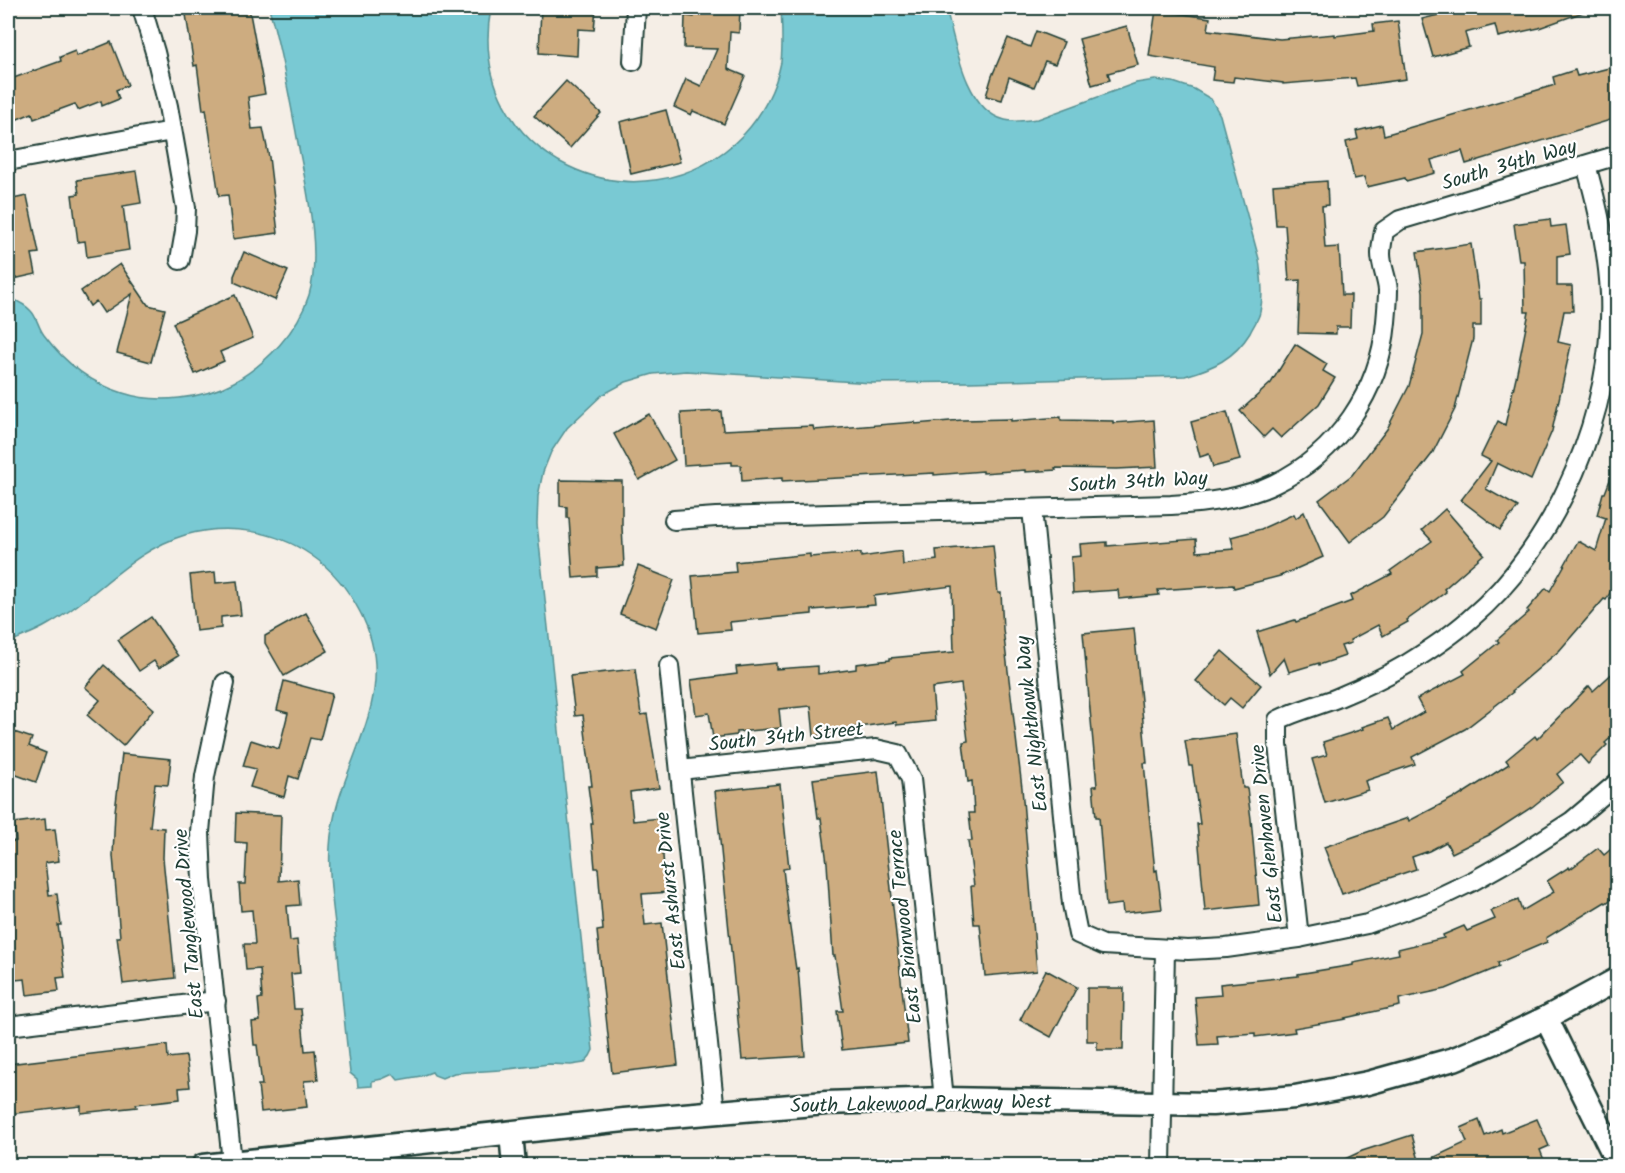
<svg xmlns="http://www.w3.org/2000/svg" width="1625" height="1173" viewBox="0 0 1625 1173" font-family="Kalam,sans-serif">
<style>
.water{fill:#79c9d3;stroke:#559193;stroke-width:1.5}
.building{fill:#cdac80;stroke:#1f3d34;stroke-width:1.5}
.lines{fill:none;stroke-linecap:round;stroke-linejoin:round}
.minor-casing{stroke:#1f3d34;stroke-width:22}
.tertiary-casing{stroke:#1f3d34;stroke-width:27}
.minor{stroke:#fff;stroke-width:18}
.tertiary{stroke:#fff;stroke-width:22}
.labels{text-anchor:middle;stroke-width:4.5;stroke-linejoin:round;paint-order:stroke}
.street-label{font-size:20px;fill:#1f3d34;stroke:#fff}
</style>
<rect width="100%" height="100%" fill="#f5eee6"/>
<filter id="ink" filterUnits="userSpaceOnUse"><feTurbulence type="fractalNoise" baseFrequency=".0167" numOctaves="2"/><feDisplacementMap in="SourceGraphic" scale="12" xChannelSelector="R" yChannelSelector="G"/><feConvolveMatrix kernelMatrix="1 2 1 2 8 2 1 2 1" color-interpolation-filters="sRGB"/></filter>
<g filter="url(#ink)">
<path class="water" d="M269,8H491C463,156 641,240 744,134C762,115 776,88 781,62C783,44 782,26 781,8H946C955,41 965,111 1005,120C1015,123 1027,120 1038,119L1136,83L1155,80L1173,82L1194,89L1211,99L1220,115L1259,259C1261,276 1264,295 1260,312C1259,319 1253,326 1250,333C1234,359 1213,368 1185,376L970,382L872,383L686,371L653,374L626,382L602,395L567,428L551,452L543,472L538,496L537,524L593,1050L590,1056L584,1063L571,1065L549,1064L500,1070L454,1073L442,1078L434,1075L432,1072L421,1076L398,1080L393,1074L382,1079L372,1081V1086L358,1087L357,1079L350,1073C345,1029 341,986 337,942C334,911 328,878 330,847C334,763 406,699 360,612C348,589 333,570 311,555C275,530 226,523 185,535C131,551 96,598 49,624C36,632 21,637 8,643V297C15,300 25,304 31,311C37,317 38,327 44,335C64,362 90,383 123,393C156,404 203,399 234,382C266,364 298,331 309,295C323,249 304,179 296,132C288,91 281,48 269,8Z"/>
<g class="building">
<path d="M185,8H249L265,94L248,97L252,129L263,128L269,157L278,233L233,239L228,195L219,196L206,109L203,110L197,65L194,66Z"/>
<path d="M541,8H596L594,30L578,29L577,56L539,53Z"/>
<path d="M694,8H740L739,33L730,32L728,69L745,76L724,124L693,111L691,115L674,107L686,79L701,86L717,49L684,48L685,16L694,17Z"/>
<path d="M1466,8H1589V10L1539,28L1498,37L1495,25L1465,33L1469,47L1433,57L1422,19Z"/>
<path d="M1156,10L1210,18L1208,30L1280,39L1335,34V36L1374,31L1373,24L1398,21L1406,79L1357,86L1355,78L1283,84V83L1234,77L1233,82L1212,80L1214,67L1149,56Z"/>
<path d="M1127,26L1138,65L1108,73L1110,80L1092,85L1079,39Z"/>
<path d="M1036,31L1064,42L1055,64L1045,61L1034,87L1009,77L1002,100L986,96L992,76L1008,38L1030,47Z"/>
<path d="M111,42L128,85L116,90L119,99L102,106L101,101L78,110L75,104L34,119L32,113L8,123V80L61,61L60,57L75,51L77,56Z"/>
<path d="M1617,66V118L1466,164L1462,151L1431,160L1435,173L1406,181L1405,178L1367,187L1364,177L1354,179L1346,142L1358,139L1356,131L1382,125L1384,135L1555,85L1553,77L1575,70L1577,76Z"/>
<path d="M566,81L601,113L570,148L534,116Z"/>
<path d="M666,110L680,162L631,174L620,122Z"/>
<path d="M136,171L141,203L123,206L129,250L87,257L85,241L78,242L76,227L72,195L79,194L77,180Z"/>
<path d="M1327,181L1328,205L1322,206L1325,248L1339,247L1342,295H1351L1350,327H1336V334L1298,333L1300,280L1289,281L1285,225H1276L1273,185Z"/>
<path d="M27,196L39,253L32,254L36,274L9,280L8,270V223L12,222L8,200Z"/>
<path d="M1550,219L1551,227L1566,225L1570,254L1557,256V286H1572L1573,311H1564L1558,342L1571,345L1552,431L1531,480L1497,463L1486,489L1518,507L1500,530L1461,500L1491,461L1481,456L1498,421L1505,425L1516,377L1529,312H1525L1524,261H1519L1514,224Z"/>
<path d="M1471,244L1479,299H1481V326H1473V339L1455,409L1432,454L1383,517L1350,542L1319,500L1352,475L1387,429L1409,386L1423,334V292L1417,252Z"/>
<path d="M244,252L288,271L275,300L234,282V276Z"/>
<path d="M120,264L148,305L165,309L151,362L117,353L132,294L104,313L96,301L90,306L81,291Z"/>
<path d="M235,295L253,338L220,352L224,361L195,374L173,323Z"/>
<path d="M1295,344L1327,364L1323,371L1335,378L1319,404L1281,438L1272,429L1264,437L1240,411L1271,383Z"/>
<path d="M721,411L723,430L813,426L814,430L915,422V424L962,420L1011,419V421L1061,417V420L1113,421V423L1154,420L1157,467L1117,469L1055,468L1056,470L1025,472V470L983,473V471L934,475V473L782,481V478L742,481L741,465H732V462L684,465L681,413Z"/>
<path d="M1227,412L1240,460L1213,467L1209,454L1200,457L1191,422Z"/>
<path d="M649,414L675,460L639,480L614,434Z"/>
<path d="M1616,464L1617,580L1606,600L1604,599L1559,651L1512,691L1513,692L1465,729L1412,757L1415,764L1365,781L1368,790L1325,803L1312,759L1327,755L1323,742L1363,729L1362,727L1388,718L1393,730L1424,712L1417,699L1465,674L1463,671L1499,642L1497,640L1529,612L1527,610L1546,588L1550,591L1578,541L1596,551L1606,518L1597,515L1603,493H1605Z"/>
<path d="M560,480L622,481V527L624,566L597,568V576L573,578L569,518H567V507L560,506Z"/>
<path d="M1445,509L1484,554L1444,589L1446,592L1407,620L1408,622L1383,636L1378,625L1350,640L1351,643L1341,646L1345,656L1319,665V663L1289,672L1284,658L1270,674L1257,632L1295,620L1296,622L1352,601L1350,596L1392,574L1390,571L1432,541L1422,530Z"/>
<path d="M1304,512L1323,557L1280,576L1234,588L1233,585L1158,590L1159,595L1119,599L1118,590L1073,593L1071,557L1081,556L1080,544L1107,542V546L1196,539L1197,552L1234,549L1231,537L1261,529L1294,514L1296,518Z"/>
<path d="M993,545L998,593H1001L1003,629L1022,788L1037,971L985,976L980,924H974L971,886H974L968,841H972L969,813H974L972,781L968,782L963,742L968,741L961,684L932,688L935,721L897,725L896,722L836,730L837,734L814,736L811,706L779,709L781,728L737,732V735L713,738L709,713L696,715L691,680L737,674L736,667L776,663V669L818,666V674L856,669V664L890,660V658L954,652L952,586L874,596L875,605L812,610V614L730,622L731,630L698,633L692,576L736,572L735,562L810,554V557L861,553V557L902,551L903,565L937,560L936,550Z"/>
<path d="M638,566L674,580L656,628L620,614Z"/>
<path d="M215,572L216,583L237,581L241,615L221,617V628L196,631L190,575Z"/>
<path d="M306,613L328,651L284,676L265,643V636Z"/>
<path d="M151,617L178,656L159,668L154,661L139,671L118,640Z"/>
<path d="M1134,628L1147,763H1144L1150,823L1155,871L1157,870L1162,909L1123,913L1122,904L1106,906L1099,817H1096L1093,786H1097L1083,633Z"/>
<path d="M1222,651L1261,685L1242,708L1230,698L1224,705L1196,681Z"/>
<path d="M104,665L154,709L123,746L87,715L100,700L85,687Z"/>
<path d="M635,669L641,715L647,714L659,788L630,792L633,821L660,818L664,868H668L670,892L642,894L645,925L662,923L678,1065L612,1073L597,931L603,930L598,868H595L591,824H593L588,786H592L583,715L575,716L570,676Z"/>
<path d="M1617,669V732L1605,743L1607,745L1588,764L1580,755L1557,774L1563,782L1532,807L1489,835L1452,853L1446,842L1429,851L1412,857L1416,869L1342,894L1324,847L1408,818L1409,821L1455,797L1456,798L1509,764L1506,760L1535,736L1537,739L1589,686L1593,691Z"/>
<path d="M284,681L332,694L320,740L310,738L298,779L289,776L284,797L250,787L256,769L243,766L251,740L279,749L288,713L277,710Z"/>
<path d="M8,730L32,738L29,746L46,753L36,782L8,772Z"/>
<path d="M1236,734L1243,788H1247L1251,819L1259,905L1205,911L1197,824H1200L1192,766H1189L1185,741Z"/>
<path d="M122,754L171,759L168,785L155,784L150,827L164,828L163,858L175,978L123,984L117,937H120L113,856L115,811Z"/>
<path d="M878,771L908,1043L842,1050L837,1011H843L835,956H833L827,863L821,818H818L813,779Z"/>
<path d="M780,784L789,868L783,869L789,921L796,969L798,968L805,1056L742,1060L715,791Z"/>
<path d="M236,813L281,815L279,881L298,879L300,905L287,906L290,941L297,940L300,973L291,974L294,1009H301L305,1051L315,1050L318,1080L304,1081L307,1107L261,1112L258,1085H262L257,1045H254L252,1022L260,1021L258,999L262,998L260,969L246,970L244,944H255L252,910L241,911L239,884H245L247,843L235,842Z"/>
<path d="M45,819L46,830L55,829L59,861L45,863L49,895L57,894L61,925H58L65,977L57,978L59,991L27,995L25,979L15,980L11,950H14L8,900V842L16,841L14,823Z"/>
<path d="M1617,844V895L1606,903L1605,902L1546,938L1547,942L1498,963L1499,967L1446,989L1399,999L1400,1006L1345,1018L1346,1019L1294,1028L1295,1032L1255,1037V1033L1217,1036L1218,1044L1199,1045L1195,997L1221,995L1220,984L1298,976V974L1353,965V963L1399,954L1398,949L1444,938L1443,935L1464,926L1467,931L1495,919L1491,911L1518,900L1522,911L1554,892L1547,881L1569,867L1570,869L1598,848L1604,855Z"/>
<path d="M1046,970L1077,987L1051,1037L1020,1020Z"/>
<path d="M1087,988H1124L1123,1050H1097V1041H1087Z"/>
<path d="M167,1045L168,1058L186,1056L190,1087L179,1088L180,1099L136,1104L137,1107L81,1113V1106L8,1114V1064Z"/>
<path d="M1537,1119L1549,1146L1540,1150L1544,1160L1530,1166H1330L1362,1151L1412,1135L1420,1164L1467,1142L1461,1128L1479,1120L1485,1136L1501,1129L1502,1133Z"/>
</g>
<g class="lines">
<g class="minor-casing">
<g id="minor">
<path d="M142,8L155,52L168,106L186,208L185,231L180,260"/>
<path d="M633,61L636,8"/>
<path d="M8,161L172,131"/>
<path d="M1032,509L1072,904L1078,934L1103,945L1188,950L1226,948L1299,938L1367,924L1431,901L1473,881L1521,854L1572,821L1618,782"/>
<path d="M674,520L716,517L1171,505C1205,503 1243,499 1274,484C1337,454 1380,391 1386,322C1387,311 1388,300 1388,290C1387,278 1381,266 1381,254C1381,246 1383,238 1384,231L1400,220L1618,155"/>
<path d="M669,666L715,1112"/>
<path d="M225,683L205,776L200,832L202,880L232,1162"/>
<path d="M680,770L876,749L898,754L911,779L944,1099"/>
<path d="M1299,938L1278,744V720C1298,710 1317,706 1337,698C1361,688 1385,677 1407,664C1428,651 1451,636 1470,619C1557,546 1615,408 1610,294C1608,250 1598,207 1586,165"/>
<path d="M8,1026L216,1001"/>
<path d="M1161,1166L1165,949"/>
</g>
</g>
<g class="tertiary-casing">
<g id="tertiary">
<path d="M1546,1018L1618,1163"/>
<path d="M511,1133L514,1166"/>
<path d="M203,1166L624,1120L826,1103L944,1099L1212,1104L1295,1097L1368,1083L1454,1059L1493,1043L1546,1018L1618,979"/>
</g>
</g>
<use href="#minor" class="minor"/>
<use href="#tertiary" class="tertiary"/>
</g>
</g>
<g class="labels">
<g class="street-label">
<text transform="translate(1509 164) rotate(-16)" y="7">South 34th Way</text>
<text transform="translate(1138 481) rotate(-3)" y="7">South 34th Way</text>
<text transform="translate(1031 724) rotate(-96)" y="7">East Nighthawk Way</text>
<text transform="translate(786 736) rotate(-6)" y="7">South 34th Street</text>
<text transform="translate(1266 834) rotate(-96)" y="7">East Glenhaven Drive</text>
<text transform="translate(670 891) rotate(-96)" y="7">East Ashurst Drive</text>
<text transform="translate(188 924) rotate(-95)" y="7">East Tanglewood Drive</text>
<text transform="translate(904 927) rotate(-96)" y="7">East Briarwood Terrace</text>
<text transform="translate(921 1103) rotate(-1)" y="7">South Lakewood Parkway West</text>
</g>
</g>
<rect width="1625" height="1173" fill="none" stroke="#fff" stroke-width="30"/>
<rect x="15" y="15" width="1595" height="1143" fill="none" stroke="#1f3d34" stroke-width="2" filter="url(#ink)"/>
</svg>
